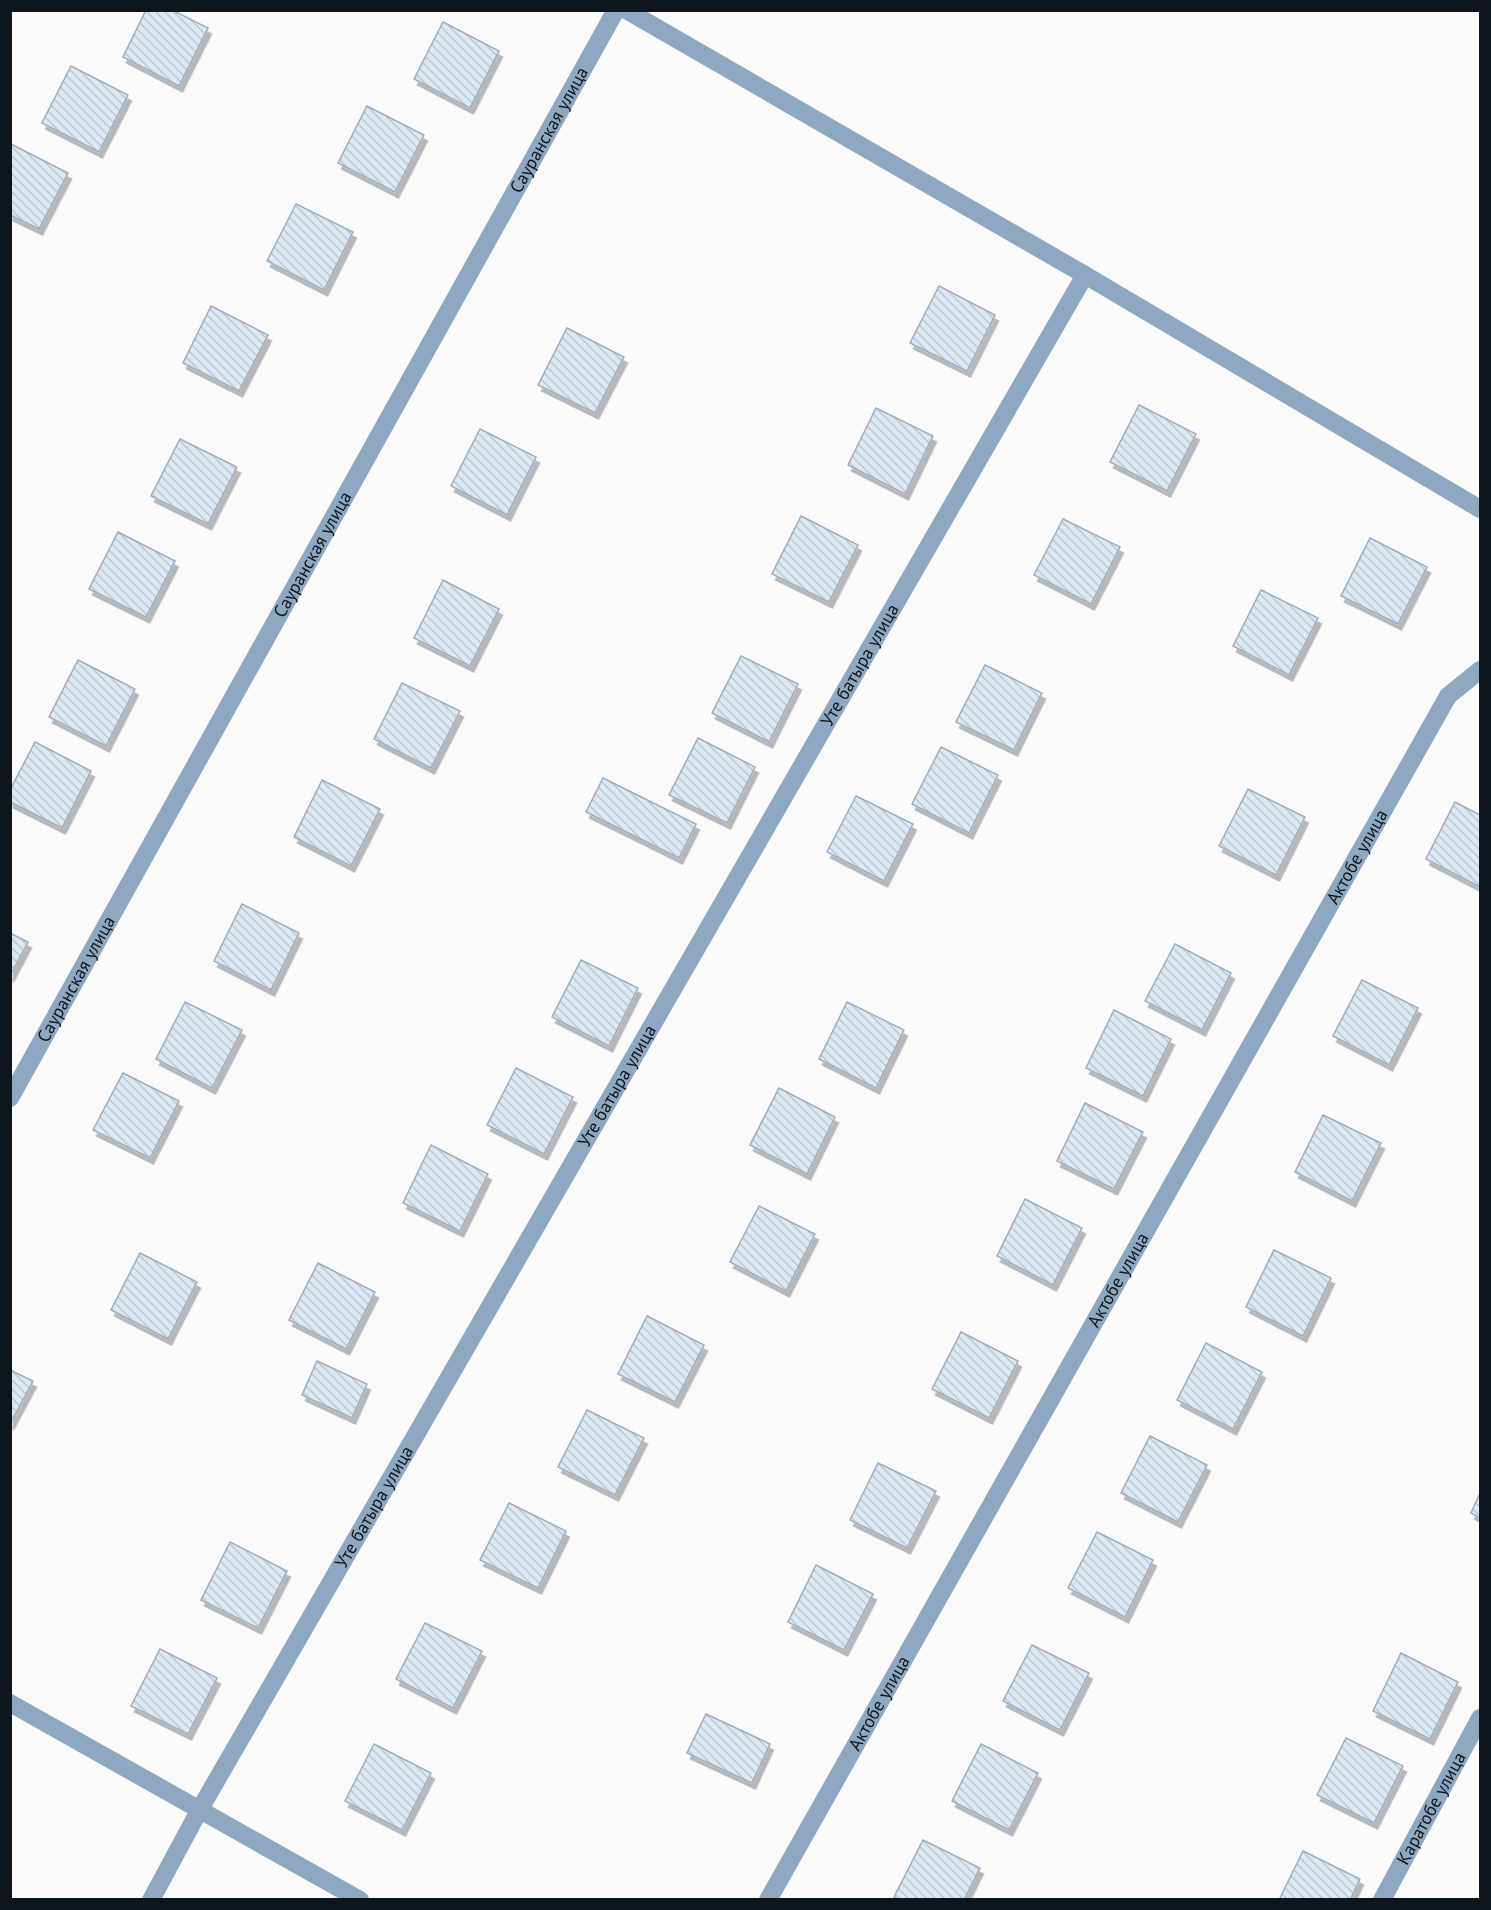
<svg xmlns="http://www.w3.org/2000/svg" width="1491" height="1910" viewBox="0 0 1491 1910" font-family="'PT Sans',sans-serif">
<style>
.building{fill:url(#building-back-hatch);stroke:#9aaec3;stroke-width:1.5;filter:url(#shadow)}
.lines{fill:none;stroke-linecap:round;stroke-linejoin:round}
.minor{stroke:#8fa8c2;stroke-width:18}
.labels{text-anchor:middle;stroke-width:4.5;stroke-linejoin:round;paint-order:stroke}
.street-label{font-size:18px;fill:#0e151d;stroke:#fff}
</style>
<defs>
<pattern id="building-back-hatch" width="6" height="6" patternUnits="userSpaceOnUse" patternTransform="scale(1.5)"><rect width="6" height="6" fill="#dce8f4"/><path d="M-1 5l2 2M0 0l6 6M5-1l2 2" fill="none" stroke="#bcc6d1"/></pattern>
<filter id="shadow"><feDropShadow dx="3.5" dy="6" stdDeviation="0" flood-color="#0004"/></filter>
</defs>
<rect width="100%" height="100%" fill="#fafafa"/>
<g class="building">
<path d="M146,10H172L208,28L179,86L123,57Z"/>
<path d="M443,22L499,51L470,108L414,79Z"/>
<path d="M71,66L128,95L99,152L42,123Z"/>
<path d="M367,106L424,135L395,192L338,163Z"/>
<path d="M11,144L68,173L39,229L10,215Z"/>
<path d="M296,204L353,232L324,290L267,261Z"/>
<path d="M939,286L995,315L967,371L910,343Z"/>
<path d="M211,306L268,335L239,391L183,363Z"/>
<path d="M567,328L624,357L595,413L538,385Z"/>
<path d="M1139,405L1196,434L1167,491L1110,462Z"/>
<path d="M876,408L933,436L905,494L848,465Z"/>
<path d="M480,429L536,457L507,515L451,486Z"/>
<path d="M180,439L237,467L208,524L151,496Z"/>
<path d="M801,516L858,545L829,602L772,574Z"/>
<path d="M1063,519L1120,547L1091,604L1034,575Z"/>
<path d="M118,532L175,561L146,617L89,589Z"/>
<path d="M1370,538L1427,567L1398,624L1341,596Z"/>
<path d="M443,580L499,609L470,666L414,638Z"/>
<path d="M1261,590L1318,618L1289,675L1233,646Z"/>
<path d="M741,656L798,684L769,742L712,713Z"/>
<path d="M78,660L135,689L106,746L49,717Z"/>
<path d="M985,665L1042,693L1014,750L956,722Z"/>
<path d="M402,683L460,711L431,768L374,739Z"/>
<path d="M698,738L755,767L727,823L669,795Z"/>
<path d="M35,742L91,771L62,828L10,802V790Z"/>
<path d="M941,747L998,775L969,833L912,804Z"/>
<path d="M603,778L696,824L679,858L586,812Z"/>
<path d="M322,780L380,809L351,866L294,837Z"/>
<path d="M1248,789L1305,817L1276,875L1219,846Z"/>
<path d="M856,796L913,824L884,881L827,852Z"/>
<path d="M1455,802L1480,815V887L1426,859Z"/>
<path d="M242,904L299,933L271,990L214,961Z"/>
<path d="M10,933L28,942L10,976Z"/>
<path d="M1175,944L1231,973L1202,1030L1145,1001Z"/>
<path d="M581,960L638,988L609,1046L552,1017Z"/>
<path d="M1362,980L1418,1008L1389,1065L1333,1036Z"/>
<path d="M185,1002L242,1030L212,1088L156,1059Z"/>
<path d="M847,1002L904,1030L876,1088L819,1059Z"/>
<path d="M1114,1010L1171,1039L1143,1096L1086,1068Z"/>
<path d="M516,1068L573,1097L544,1154L487,1125Z"/>
<path d="M123,1073L179,1101L150,1158L93,1130Z"/>
<path d="M779,1088L835,1117L807,1174L750,1145Z"/>
<path d="M1085,1103L1143,1132L1114,1189L1057,1161Z"/>
<path d="M1323,1115L1381,1143L1352,1201L1295,1172Z"/>
<path d="M431,1145L488,1174L460,1231L403,1203Z"/>
<path d="M1025,1199L1082,1228L1053,1285L997,1256Z"/>
<path d="M759,1206L815,1234L786,1291L730,1262Z"/>
<path d="M1274,1250L1331,1278L1303,1336L1246,1307Z"/>
<path d="M140,1253L197,1282L168,1339L111,1310Z"/>
<path d="M318,1263L375,1292L346,1349L289,1320Z"/>
<path d="M647,1316L704,1345L675,1402L618,1374Z"/>
<path d="M961,1332L1018,1361L989,1418L932,1389Z"/>
<path d="M1206,1343L1262,1372L1233,1429L1177,1400Z"/>
<path d="M317,1361L367,1384L352,1418L302,1395Z"/>
<path d="M10,1370L33,1381L10,1424Z"/>
<path d="M587,1410L644,1438L615,1495L558,1467Z"/>
<path d="M1150,1436L1207,1465L1178,1522L1121,1493Z"/>
<path d="M878,1463L936,1491L907,1548L850,1520Z"/>
<path d="M1480,1493V1518L1471,1513Z"/>
<path d="M509,1503L566,1531L538,1588L480,1560Z"/>
<path d="M1097,1532L1153,1560L1125,1617L1068,1588Z"/>
<path d="M230,1542L287,1571L258,1628L201,1600Z"/>
<path d="M816,1565L873,1594L844,1650L788,1622Z"/>
<path d="M425,1623L482,1651L453,1708L396,1679Z"/>
<path d="M1032,1645L1089,1673L1060,1730L1003,1701Z"/>
<path d="M160,1649L217,1678L188,1734L131,1706Z"/>
<path d="M1401,1653L1458,1682L1430,1739L1373,1711Z"/>
<path d="M706,1714L770,1744L752,1783L687,1753Z"/>
<path d="M1346,1738L1403,1766L1374,1823L1317,1795Z"/>
<path d="M374,1744L431,1773L402,1830L345,1801Z"/>
<path d="M981,1744L1038,1773L1009,1830L952,1801Z"/>
<path d="M923,1840L980,1868L964,1900H899L894,1897Z"/>
<path d="M1303,1851L1360,1879L1350,1900H1279Z"/>
</g>
<g class="lines">
<g class="minor">
<path d="M626,10L1085,275L1480,509"/>
<path id="s1" d="M10,1098L616,10"/>
<path d="M10,1703L360,1900"/>
<path id="s2" d="M151,1900L200,1809L1085,275"/>
<path id="s3" d="M768,1900L1448,696L1480,670"/>
<path id="s4" d="M1382,1900L1480,1718"/>
</g>
</g>
<g class="labels">
<g class="street-label">
<text dy="6" stroke="none"><textPath href="#s1" startOffset="1108">Сауранская улица</textPath></text>
<text dy="6" stroke="none"><textPath href="#s1" startOffset="622">Сауранская улица</textPath></text>
<text dy="6" stroke="none"><textPath href="#s2" startOffset="1424">Уте батыра улица</textPath></text>
<text dy="6" stroke="none"><textPath href="#s3" startOffset="1198">Актобе улица</textPath></text>
<text dy="6" stroke="none"><textPath href="#s1" startOffset="136">Сауранская улица</textPath></text>
<text dy="6" stroke="none"><textPath href="#s2" startOffset="938">Уте батыра улица</textPath></text>
<text dy="6" stroke="none"><textPath href="#s3" startOffset="712">Актобе улица</textPath></text>
<text dy="6" stroke="none"><textPath href="#s2" startOffset="452">Уте батыра улица</textPath></text>
<text dy="6" stroke="none"><textPath href="#s3" startOffset="226">Актобе улица</textPath></text>
<text dy="6" stroke="none"><textPath href="#s4" startOffset="104">Каратобе улица</textPath></text>
</g>
</g>
<rect width="1491" height="1910" fill="none" stroke="#0e151d" stroke-width="24"/>
</svg>
